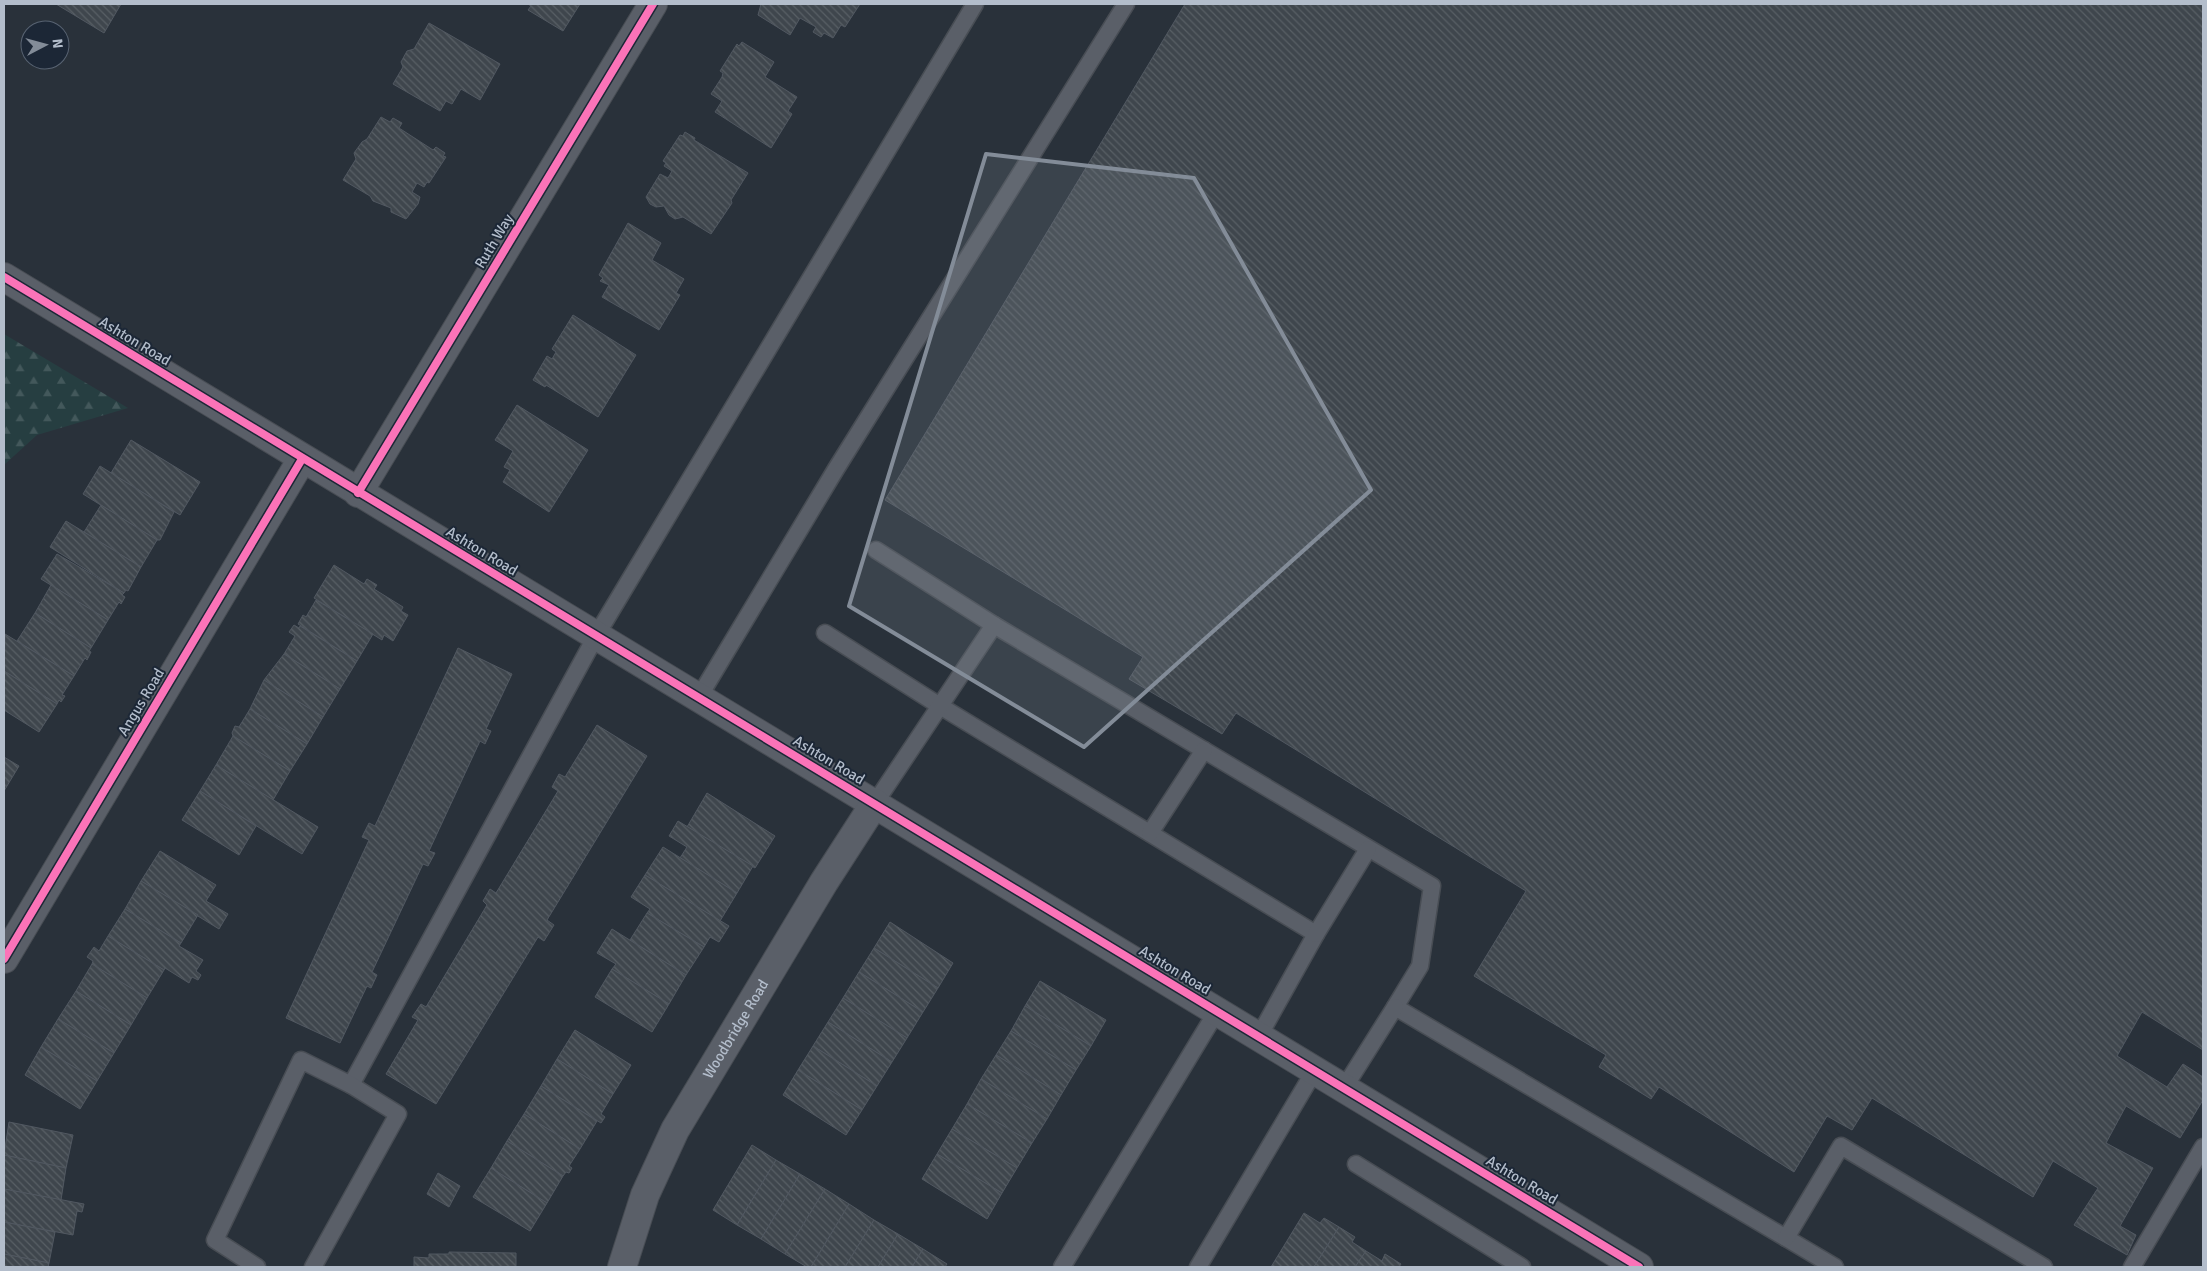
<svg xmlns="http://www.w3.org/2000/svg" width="2207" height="1271" viewBox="0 0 2207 1271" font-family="Signika,sans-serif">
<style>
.forest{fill:url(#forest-firs)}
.building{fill:url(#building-back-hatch);stroke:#515861}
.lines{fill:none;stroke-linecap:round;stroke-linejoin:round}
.service-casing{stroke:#484d54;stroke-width:19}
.minor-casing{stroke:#484d54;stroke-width:30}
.service{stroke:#5a5f68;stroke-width:16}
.minor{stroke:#5a5f68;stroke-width:28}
.cycleway-casing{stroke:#1c2736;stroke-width:11}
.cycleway{stroke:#fb73b8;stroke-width:8}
.marked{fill:#838c98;fill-opacity:0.2;stroke:#838c98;stroke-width:4;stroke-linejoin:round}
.labels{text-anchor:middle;stroke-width:4;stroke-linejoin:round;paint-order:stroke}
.street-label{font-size:15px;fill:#b3bdcb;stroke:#1c2736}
</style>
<defs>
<pattern id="forest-firs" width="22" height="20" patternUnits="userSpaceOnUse" patternTransform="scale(1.25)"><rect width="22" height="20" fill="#263e41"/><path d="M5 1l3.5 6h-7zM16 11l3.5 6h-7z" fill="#43585b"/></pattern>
<pattern id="building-back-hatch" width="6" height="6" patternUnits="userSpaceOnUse" patternTransform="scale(1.25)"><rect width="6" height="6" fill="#3f464d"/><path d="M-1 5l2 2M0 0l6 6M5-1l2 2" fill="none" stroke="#585f65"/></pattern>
</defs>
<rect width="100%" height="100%" fill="#29313a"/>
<path class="forest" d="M4,334L128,408L37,435L4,465Z"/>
<g class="building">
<path d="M56,4H121L104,33Z"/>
<path d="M528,4H580L563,31L528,10L531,6Z"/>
<path d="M761,4H860L845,27L841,25L833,38L824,33L821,37L813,32L816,27L800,18L790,35L758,15Z"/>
<path d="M1185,4H2203V1050L2142,1012L2117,1056L2167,1087L2183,1064L2203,1077V1100L2180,1138L2126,1106L2106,1143L2153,1168L2120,1226L2136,1235L2127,1255L2074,1225L2098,1188L2053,1161L2033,1197L1872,1098L1852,1130L1827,1116L1794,1172L1659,1087L1651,1099L1599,1067L1606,1055L1474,976L1526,891L1236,713L1222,734L1129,679L1143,657L885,500Z"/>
<path d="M429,23L500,64L480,100L461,89L452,104L446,101L440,111L393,84L403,67L401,62L407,51L414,49Z"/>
<path d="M742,42L774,62L765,77L797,97L788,111L792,114L771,148L715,112L722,101L711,94L722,77L723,73L720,71L737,44L739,46Z"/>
<path d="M381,117L390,122L393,118L402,123L399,128L433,150L436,147L445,153L443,156L446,157L429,183L427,182L424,187L417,183L412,192L420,197L418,204L406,219L391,212V208L373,201L370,196L343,180L356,159L354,153L362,142L367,139Z"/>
<path d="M685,132L695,138L694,140L748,173L731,200L732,203L711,234L683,217L675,219L669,215L664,206L656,207L650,204L646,197L660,174L668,178L672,171L664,166L666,163L663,161L680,135L683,136Z"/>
<path d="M628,223L661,243L652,260L684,279L676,293L680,295L659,330L602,297L609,285L600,281L603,278L599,275Z"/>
<path d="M573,315L636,355L598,417L546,385L545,387L533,380L547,356L552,359L556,352L552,349Z"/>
<path d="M517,405L588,450L549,512L503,482L510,470L504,467L513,451L495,440Z"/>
<path d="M131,440L200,482L180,515L111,473Z"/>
<path d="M100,466L174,512L160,540H157L83,494Z"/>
<path d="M101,505L157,540L141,567L84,532Z"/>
<path d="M66,521L141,567L128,591L126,590L124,593L50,547Z"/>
<path d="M57,554L124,593L122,595L125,597L121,604L119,602L108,620L41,579Z"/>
<path d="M334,565L364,584L367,579L377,585L374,589L403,607L401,611L408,615L393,641L384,635L382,640L314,598Z"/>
<path d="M51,585L108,620L91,648L35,613Z"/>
<path d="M316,600L373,634L357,661L298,624L303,615L306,617Z"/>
<path d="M35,613L91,648L89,651L91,652L87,660L85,658L74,676L17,641Z"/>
<path d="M294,625L299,628L300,626L357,661L340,689L284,654L295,636L289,632Z"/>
<path d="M5,634L74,676L62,695L65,696L61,702L59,700L57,704L4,671Z"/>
<path d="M458,648L512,674L486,729L491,731L485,744L480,741L429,851L435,853L428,866L423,864L372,972L377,975L371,988L367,986L340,1043L286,1018L369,840L362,837L369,823L375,826Z"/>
<path d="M284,654L340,689L323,717L264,680Z"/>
<path d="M4,671L57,704L39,732L4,710Z"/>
<path d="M264,680L323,717L307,744L250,709Z"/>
<path d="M250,709L307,744L290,771L233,736L232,733L235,726L239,727Z"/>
<path d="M597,725L647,756L547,920L554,925L544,941L538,937L436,1104L386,1074L418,1020L412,1017L421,1004L426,1007L487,905L483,901L490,889L496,893L558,791L552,787L559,774L565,777Z"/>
<path d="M233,736L290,771L273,800L216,765Z"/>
<path d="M4,757L19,766L4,791Z"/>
<path d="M216,765L318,827L302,854L200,791Z"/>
<path d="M200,791L256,826L239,855L182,820Z"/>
<path d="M707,793L775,836L755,868L687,827Z"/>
<path d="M678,821L753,866L737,893L680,858L687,847L669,836Z"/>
<path d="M663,847L737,893L720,921L645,875Z"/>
<path d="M160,851L216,885L206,901L228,914L219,929L141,881Z"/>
<path d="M645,875L729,926L719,942L710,937L704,947L647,913L650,909L631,897Z"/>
<path d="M141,881L198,915L181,943L125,909Z"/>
<path d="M125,909L181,943L179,946L203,960L196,971L201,975L198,980L192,977L189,983L165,968L164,970L108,936Z"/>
<path d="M647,913L704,947L686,975L630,940Z"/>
<path d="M890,922L953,963L938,988L874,948Z"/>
<path d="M612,929L686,975L669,1004L612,969L616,964L597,953Z"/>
<path d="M108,936L164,970L147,998L92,964L93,961L87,957L94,947L99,951Z"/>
<path d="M874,948L938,988L923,1012L859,972Z"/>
<path d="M92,964L147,998L131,1025L76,991Z"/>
<path d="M612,969L669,1004L652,1032L595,997Z"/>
<path d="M859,972L923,1012L907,1038L843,998Z"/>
<path d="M1040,981L1106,1020L1091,1046L1025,1006Z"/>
<path d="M76,991L131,1025L114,1053L58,1019Z"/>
<path d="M843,998L907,1038L892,1062L828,1022Z"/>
<path d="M1025,1006L1091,1046L1076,1070L1011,1031Z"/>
<path d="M58,1019L114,1053L97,1081L41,1047Z"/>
<path d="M828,1022L892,1062L877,1086L813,1046Z"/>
<path d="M575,1030L631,1065L613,1094L557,1059Z"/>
<path d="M1011,1031L1076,1070L1061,1095L996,1055Z"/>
<path d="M813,1046L877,1086L862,1110L798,1070Z"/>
<path d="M41,1047L97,1081L80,1109L25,1075Z"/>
<path d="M996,1055L1061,1095L1047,1119L981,1079Z"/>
<path d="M557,1059L613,1094L601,1114L605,1117L601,1123L541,1086Z"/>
<path d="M798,1070L862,1110L846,1135L783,1095Z"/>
<path d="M981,1079L1047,1119L1032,1143L967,1104Z"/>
<path d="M541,1086L597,1121L580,1149L524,1114Z"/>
<path d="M967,1104L1032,1143L1017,1168L952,1129Z"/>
<path d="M524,1114L580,1149L569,1166L572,1168L569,1173L566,1172L563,1176L507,1141Z"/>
<path d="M9,1122L73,1135L66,1168L4,1155Z"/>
<path d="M952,1129L1017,1168L1002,1193L937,1154Z"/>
<path d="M507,1141L563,1176L547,1203L491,1168Z"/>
<path d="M752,1145L776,1160L737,1225L713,1210Z"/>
<path d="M937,1154L1002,1193L987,1219L922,1179Z"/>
<path d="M4,1155L66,1168L61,1200L4,1189Z"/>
<path d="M776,1160L800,1174L761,1239L737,1225Z"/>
<path d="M491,1168L547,1203L530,1231L473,1197Z"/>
<path d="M438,1173L460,1186L449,1207L427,1194Z"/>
<path d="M800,1174L825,1189L785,1254L761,1239Z"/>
<path d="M4,1189L84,1204L82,1212L77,1211L73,1235L4,1222Z"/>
<path d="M825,1189L849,1204L811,1267H807L785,1254Z"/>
<path d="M849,1204L874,1220L845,1267H811Z"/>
<path d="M1304,1213L1320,1223L1324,1218L1339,1227L1314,1267H1271Z"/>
<path d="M874,1220L898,1234L878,1267H845Z"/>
<path d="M4,1222L55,1232L49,1263L4,1254Z"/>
<path d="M1339,1227L1355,1237L1352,1242L1366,1251L1355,1267H1314Z"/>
<path d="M898,1234L923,1249L912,1267H878Z"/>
<path d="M923,1249L947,1264L945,1267H912Z"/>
<path d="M1366,1251L1382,1261L1385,1254L1401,1264L1399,1267H1355Z"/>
<path d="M449,1252L516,1253V1267H414V1257L429,1258V1254H449Z"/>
<path d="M4,1254L49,1263L48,1267H4Z"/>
</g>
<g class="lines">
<g class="service-casing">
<g id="service">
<path d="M994,625L1432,886L1420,966L1395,1007L1835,1267"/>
<path d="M825,633L940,706L1316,934L1259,1036"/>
<path d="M699,697L836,469L1126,4"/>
<path d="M875,803L994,625L876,550"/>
<path d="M1150,833L1204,750"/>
<path d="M1316,934L1368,849"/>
<path d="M351,1085L596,636L975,4"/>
<path d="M1344,1088L1395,1007"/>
<path d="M1356,1164L1522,1267"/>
<path d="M1786,1238L1841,1146L2044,1267"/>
<path d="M257,1267L215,1240L301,1060L351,1085L398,1114L313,1267"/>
<path d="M1062,1267L1217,1011"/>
<path d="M1198,1267L1315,1070"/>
<path d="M2132,1267L2203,1147"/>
</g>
</g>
<g class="minor-casing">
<g id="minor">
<path d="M4,277L1639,1267"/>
<path d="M358,493L653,4"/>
<path d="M4,959L302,459"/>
<path id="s1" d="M622,1267L645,1195L675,1130L824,882L875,803"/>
</g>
</g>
<use href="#service" class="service"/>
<use href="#minor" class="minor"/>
<g class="cycleway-casing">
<g id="cycleway">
<path d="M4,277L1639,1267"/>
<path d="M358,493L653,4"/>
<path d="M4,959L302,459"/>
</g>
</g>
<use href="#cycleway" class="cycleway"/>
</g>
<path class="marked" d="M986,154L1194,178L1371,490L1084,747L849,606Z"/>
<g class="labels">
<g class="street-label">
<text transform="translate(494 241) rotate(-59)" y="5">Ruth Way</text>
<text transform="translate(135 341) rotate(31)" y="5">Ashton Road</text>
<text transform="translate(482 551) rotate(31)" y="5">Ashton Road</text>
<text transform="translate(141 702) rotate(-59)" y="5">Angus Road</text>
<text transform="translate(829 760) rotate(31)" y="5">Ashton Road</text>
<text transform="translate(1175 970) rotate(31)" y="5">Ashton Road</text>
<text dy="5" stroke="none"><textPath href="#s1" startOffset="265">Woodbridge Road</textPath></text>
<text transform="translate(1522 1180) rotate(31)" y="5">Ashton Road</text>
</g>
</g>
<rect width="2207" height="1271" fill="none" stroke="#b3bdcb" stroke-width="10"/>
<g transform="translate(45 45) rotate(84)"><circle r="24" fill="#1c2736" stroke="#586372"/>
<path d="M0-4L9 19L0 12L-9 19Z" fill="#838c98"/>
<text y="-8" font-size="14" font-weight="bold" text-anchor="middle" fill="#b3bdcb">N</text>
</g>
</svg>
